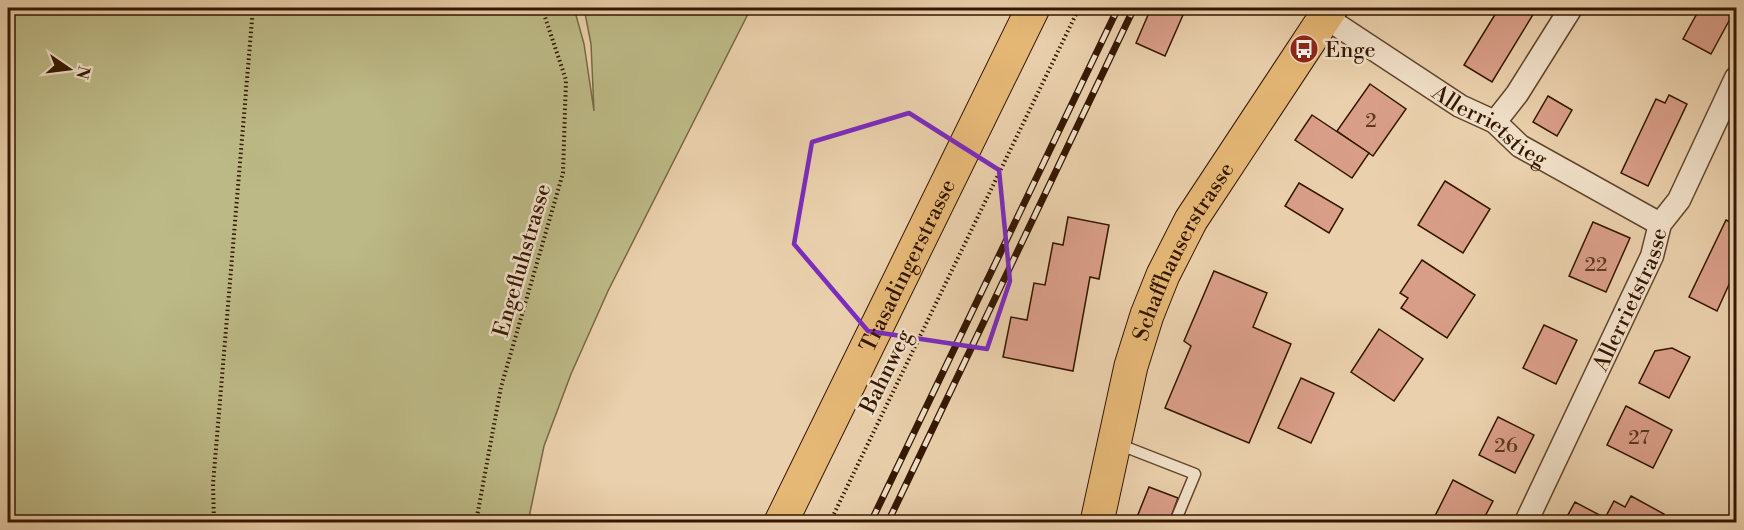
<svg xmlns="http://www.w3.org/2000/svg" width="1744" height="530" viewBox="0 0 1744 530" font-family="'Libre Bodoni',serif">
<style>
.green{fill:#bcb986;stroke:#786843;stroke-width:1.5}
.building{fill:#d99e88;stroke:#341700;stroke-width:1.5}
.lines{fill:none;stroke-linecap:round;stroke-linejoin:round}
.lane-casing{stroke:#62452b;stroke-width:13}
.street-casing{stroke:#62452b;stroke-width:25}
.primary-casing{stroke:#341700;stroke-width:35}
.path{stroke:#341700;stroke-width:4;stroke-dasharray:1.5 3;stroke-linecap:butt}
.lane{stroke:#f1e0c9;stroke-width:10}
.street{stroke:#f1e0c9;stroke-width:22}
.primary{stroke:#e5b876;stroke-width:33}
.rail-casing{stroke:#341700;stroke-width:7}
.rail{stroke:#f1e0c9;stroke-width:4.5;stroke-dasharray:14;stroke-linecap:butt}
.marked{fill:none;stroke:#7b2cbf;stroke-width:4.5;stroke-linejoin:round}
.labels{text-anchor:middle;stroke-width:5;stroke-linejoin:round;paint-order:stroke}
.number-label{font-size:20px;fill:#5d3922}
.poi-label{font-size:22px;fill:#341700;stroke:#f1e0c9;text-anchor:start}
.street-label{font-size:22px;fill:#341700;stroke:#f1e0c9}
</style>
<rect width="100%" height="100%" fill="#ead0ac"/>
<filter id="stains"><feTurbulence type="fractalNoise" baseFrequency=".00333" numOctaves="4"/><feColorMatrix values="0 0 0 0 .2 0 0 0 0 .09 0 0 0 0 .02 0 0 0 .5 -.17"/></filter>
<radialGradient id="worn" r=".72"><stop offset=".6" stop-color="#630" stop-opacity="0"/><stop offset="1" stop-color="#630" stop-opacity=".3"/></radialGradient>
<path class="green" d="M8,8H574L584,44L594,111L591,44L584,8H751L608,291L571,374L544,446L528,522H8Z"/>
<g class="building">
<path d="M1151,8H1166L1183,15L1165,56L1136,43Z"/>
<path d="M1499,8H1537L1492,82L1464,65Z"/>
<path d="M1700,8H1736L1711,54L1683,39Z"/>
<path d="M1370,84L1406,109L1373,156L1337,131Z"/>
<path d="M1669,95L1687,104L1648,186L1621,173L1656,99L1665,103Z"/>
<path d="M1548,96L1572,110L1557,136L1533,122Z"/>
<path d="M1312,115L1369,153L1352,178L1295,140Z"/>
<path d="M1445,181L1490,209L1463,253L1418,225Z"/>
<path d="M1299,183L1343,209L1329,233L1285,206Z"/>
<path d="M1068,217L1109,225L1099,279L1090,277L1073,371L1003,357L1011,317L1027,320L1034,283L1045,285L1053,243L1063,245Z"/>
<path d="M1726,220L1736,225V269L1717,311L1689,297Z"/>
<path d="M1593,222L1630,238L1606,292L1569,276Z"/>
<path d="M1422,260L1475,295L1447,338L1401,308L1408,298L1400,293Z"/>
<path d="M1214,271L1267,293L1253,327L1291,344L1249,443L1165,408L1191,346L1184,341Z"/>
<path d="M1544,325L1577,340L1556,384L1523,368Z"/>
<path d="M1379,329L1423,359L1394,401L1351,372Z"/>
<path d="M1672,348L1690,357L1669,398L1639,383L1655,351Z"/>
<path d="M1301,378L1334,393L1311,443L1278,428Z"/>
<path d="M1626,406L1672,430L1653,468L1607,445Z"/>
<path d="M1498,417L1534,435L1515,473L1479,455Z"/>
<path d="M1453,480L1493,501L1482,522H1447L1435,516Z"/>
<path d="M1149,487L1178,498L1169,522H1135Z"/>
<path d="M1631,496L1664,514L1660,522H1564L1575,502L1605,518L1614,501L1625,507Z"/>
</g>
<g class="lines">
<g class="lane-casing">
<g id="lane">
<path d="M1118,444L1195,474L1175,522"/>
<path d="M1074,522H1086"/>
</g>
</g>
<g class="street-casing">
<g id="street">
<path id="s1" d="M1325,17L1460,106L1495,122L1520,146L1660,224"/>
<path d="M1495,122L1517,94L1571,8"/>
<path id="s2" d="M1526,522L1652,256L1660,224L1679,200L1736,78"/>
</g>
</g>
<g class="primary-casing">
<g id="primary">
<path id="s3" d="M781,522L1033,8"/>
<path id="s4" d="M1097,522L1131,366L1147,315L1163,275L1191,220L1331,8"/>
</g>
</g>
<g class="path">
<path d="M214,522L213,484L253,8"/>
<path d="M476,522L501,387L563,173L566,80L542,8"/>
<path d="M830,522L1079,8"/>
</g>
<use href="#lane" class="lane"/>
<use href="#street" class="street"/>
<use href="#primary" class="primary"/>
<g class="rail-casing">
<g id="rail">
<path d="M871,522L1118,8"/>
<path d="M888,522L1134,8"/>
</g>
</g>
<use href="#rail" class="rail"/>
</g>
<path class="marked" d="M909,113L999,170L1010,281L987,349L868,331L794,244L812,142Z"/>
<defs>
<g id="bus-disc" transform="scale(1.5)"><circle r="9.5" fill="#8f2418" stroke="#f1e0c9"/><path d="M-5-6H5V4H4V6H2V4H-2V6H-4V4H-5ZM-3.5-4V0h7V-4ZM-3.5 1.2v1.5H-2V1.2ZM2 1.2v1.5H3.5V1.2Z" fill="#fff"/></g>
</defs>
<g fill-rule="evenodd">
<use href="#bus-disc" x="1304" y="49"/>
</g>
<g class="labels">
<g class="number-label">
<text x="1371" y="127">2</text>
<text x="1596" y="271">22</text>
<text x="1639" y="444">27</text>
<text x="1506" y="452">26</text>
</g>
<g class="poi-label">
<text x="1325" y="57">Enge</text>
</g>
<g class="street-label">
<text dy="8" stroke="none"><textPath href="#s1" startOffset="198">Allerrietstieg</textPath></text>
<text dy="8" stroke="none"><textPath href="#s4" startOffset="286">Schaffhauserstrasse</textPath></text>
<text transform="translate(521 260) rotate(-74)" y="8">Engefluhstrasse</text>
<text dy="8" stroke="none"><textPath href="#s3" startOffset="286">Trasadingerstrasse</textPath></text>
<text dy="8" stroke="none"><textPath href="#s2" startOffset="246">Allerrietstrasse</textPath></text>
<text transform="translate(885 371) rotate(-64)" y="8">Bahnweg</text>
</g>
</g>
<rect width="1744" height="530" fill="none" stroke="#ead0ac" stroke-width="30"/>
<rect x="9" y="9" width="1726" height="512" fill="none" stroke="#341700" stroke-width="3"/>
<rect x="15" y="15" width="1714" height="500" fill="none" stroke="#341700" stroke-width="1.5"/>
<g transform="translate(69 69) rotate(104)" stroke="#f1e0c9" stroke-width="4.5" paint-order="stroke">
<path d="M0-4.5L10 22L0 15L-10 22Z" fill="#341700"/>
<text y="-9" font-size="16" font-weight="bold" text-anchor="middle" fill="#341700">N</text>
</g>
<rect width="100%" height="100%" filter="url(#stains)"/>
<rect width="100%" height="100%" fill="url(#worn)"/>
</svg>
